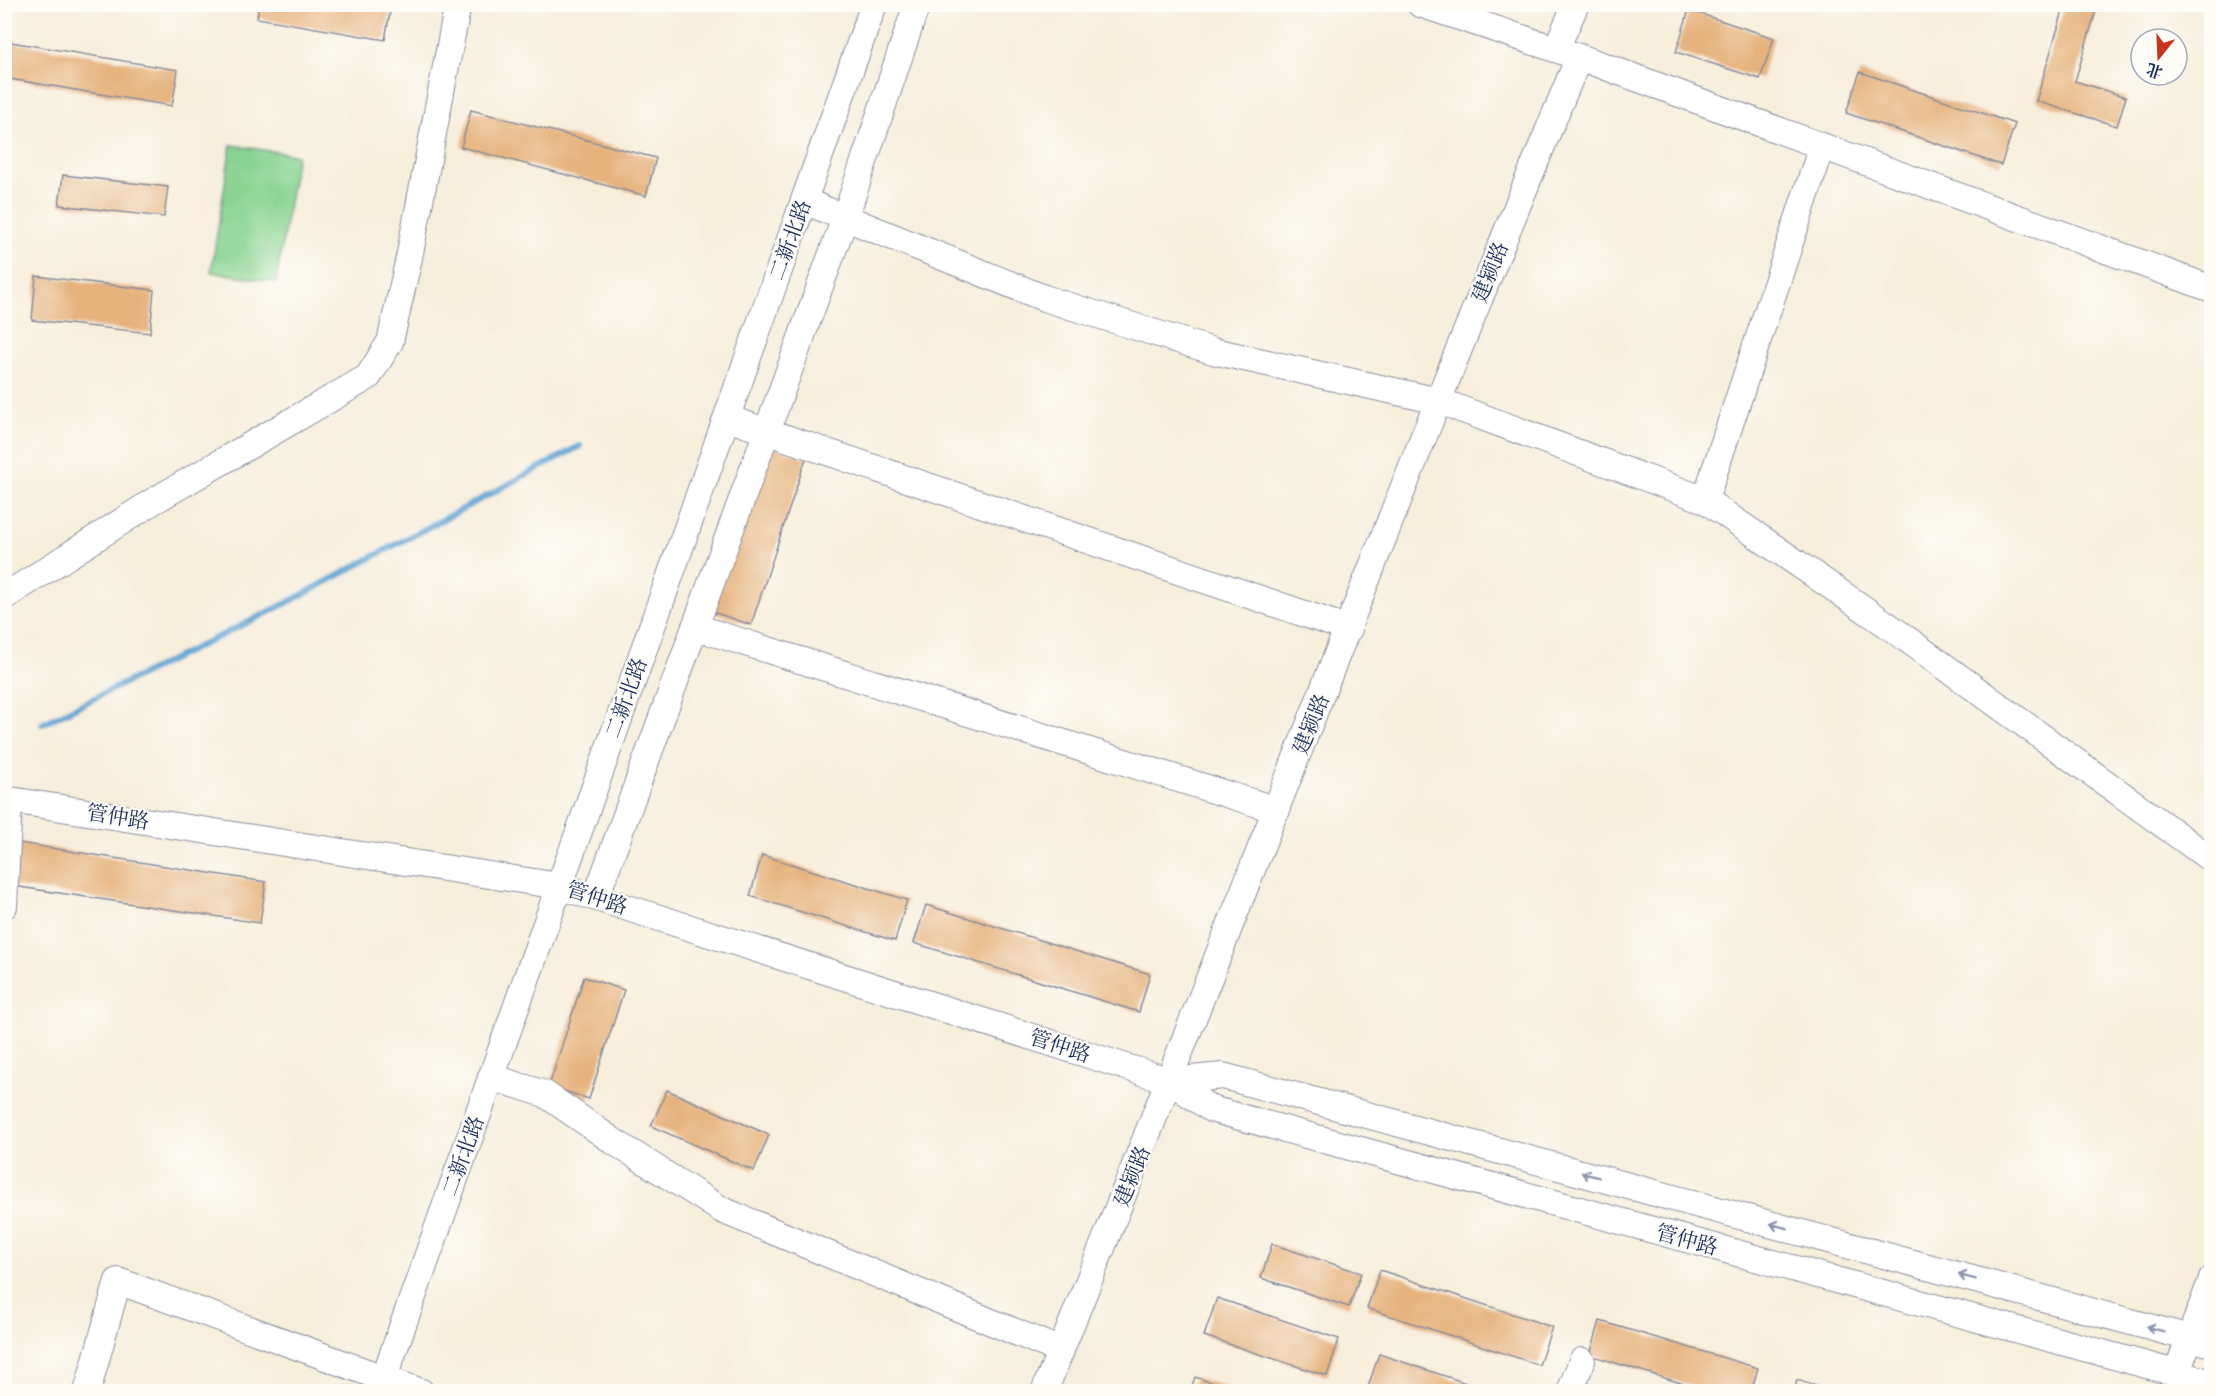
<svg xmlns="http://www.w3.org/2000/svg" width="2216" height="1396" viewBox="0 0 2216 1396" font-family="'Libre Bodoni','Noto Serif SC',serif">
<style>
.green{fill:#89d491;stroke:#528278;stroke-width:1.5}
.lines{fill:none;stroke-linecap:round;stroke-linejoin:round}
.stream{stroke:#5ca1d1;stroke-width:6}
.building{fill:#e6b37e}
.minor-casing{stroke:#898e9d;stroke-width:28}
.minor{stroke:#fff;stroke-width:26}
.oneway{stroke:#8d97ae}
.labels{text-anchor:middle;stroke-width:4.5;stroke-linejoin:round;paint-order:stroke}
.street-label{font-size:21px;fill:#1b2f5e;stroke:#fdfcf7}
</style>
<rect width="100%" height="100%" fill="#fdfcf7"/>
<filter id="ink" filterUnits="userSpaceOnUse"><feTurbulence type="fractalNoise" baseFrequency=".0167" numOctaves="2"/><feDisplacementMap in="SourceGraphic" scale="12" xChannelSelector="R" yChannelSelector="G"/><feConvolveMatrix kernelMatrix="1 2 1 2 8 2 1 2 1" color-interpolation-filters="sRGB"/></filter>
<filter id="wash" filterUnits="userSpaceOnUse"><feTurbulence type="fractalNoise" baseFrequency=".008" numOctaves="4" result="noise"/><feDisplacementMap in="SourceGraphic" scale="24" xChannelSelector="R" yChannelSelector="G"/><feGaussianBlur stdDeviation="1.35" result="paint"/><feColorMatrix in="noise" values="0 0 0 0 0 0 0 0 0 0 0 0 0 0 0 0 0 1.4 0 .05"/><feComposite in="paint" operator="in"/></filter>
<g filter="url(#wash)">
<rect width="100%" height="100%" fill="#f7eedc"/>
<path class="green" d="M231,145L297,155L276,282L211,272Z"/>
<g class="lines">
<path class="stream" d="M42,724L285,604L580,446"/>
</g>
<g id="blocks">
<g class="building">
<path d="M182,4H219L218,12Z"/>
<path d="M259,4H345L390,12L385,40L257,18Z"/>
<path d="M2065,4H2098L2075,81L2126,97L2117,126L2036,101Z"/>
<path d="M1689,10L1774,38L1760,79L1676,52Z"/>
<path d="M5,41L178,70L172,106L4,78Z"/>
<path d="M1860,72L2015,124L2001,165L1846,113Z"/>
<path d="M471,110L656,158L646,196L461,147Z"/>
<path d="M63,175L168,187L164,217L59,205Z"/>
<path d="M36,276L154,290L150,333L32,320Z"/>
<path d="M768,445L806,458L751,625L713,612Z"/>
<path d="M19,843L266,882L260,923L13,886Z"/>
<path d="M762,855L907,900L895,941L750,896Z"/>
<path d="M926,905L1150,974L1139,1012L914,943Z"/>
<path d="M584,977L624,990L589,1099L549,1086Z"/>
<path d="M667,1090L769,1135L754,1171L651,1126Z"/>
<path d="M1272,1244L1361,1273L1349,1307L1261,1278Z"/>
<path d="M1380,1270L1552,1327L1539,1365L1367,1308Z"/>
<path d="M1217,1298L1339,1339L1327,1376L1204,1336Z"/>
<path d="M1600,1321L1758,1368L1751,1392H1710L1590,1355Z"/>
<path d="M1379,1354L1490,1391V1392H1381L1368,1387Z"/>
<path d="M1195,1377L1237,1391V1392H1190Z"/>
<path d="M1797,1380L1834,1391V1392H1794Z"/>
<path d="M1583,1385L1602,1391V1392H1581Z"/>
</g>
</g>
</g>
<g filter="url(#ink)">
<use href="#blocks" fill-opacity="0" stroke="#898e9d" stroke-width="1.5"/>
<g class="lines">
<g class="minor-casing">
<g id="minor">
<path d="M1420,4L1579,57L2212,289"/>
<path d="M1556,49L1576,4"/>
<path d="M804,201L1044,298L1213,351L1439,401L1705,500L1886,624L2212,860"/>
<path d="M727,418L1349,629"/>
<path d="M1705,500L1822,146"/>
<path d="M4,597L152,502L368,377L390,342L409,258L458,4"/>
<path d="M695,627L1277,810"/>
<path d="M4,799L559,886L1170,1081"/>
<path d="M596,897L845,218L917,4"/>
<path d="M4,906L9,800"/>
<path d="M491,1077L545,1094L613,1141L722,1210L1061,1351"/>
<path d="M2212,1344L1223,1076L1170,1081L1211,1109L2212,1383"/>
<path d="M2176,1374L2212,1279"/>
<path d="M87,1392L118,1281L421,1392"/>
<path d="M379,1392L874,4"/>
<path d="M1044,1392C1224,948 1394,499 1579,57"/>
<path d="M1570,1392L1582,1361"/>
</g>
</g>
<use href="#minor" class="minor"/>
</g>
<defs><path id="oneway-shaft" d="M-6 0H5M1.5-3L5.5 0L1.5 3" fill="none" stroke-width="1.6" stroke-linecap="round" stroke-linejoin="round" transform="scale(1.5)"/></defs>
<g class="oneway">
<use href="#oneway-shaft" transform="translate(1590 1175) rotate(-165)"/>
<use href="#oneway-shaft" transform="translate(1779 1226) rotate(-165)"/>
<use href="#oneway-shaft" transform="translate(1967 1277) rotate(-165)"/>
<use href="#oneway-shaft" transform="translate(2155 1329) rotate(-165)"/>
</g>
</g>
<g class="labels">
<g class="street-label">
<text transform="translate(790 240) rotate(-70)" y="7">二新北路</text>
<text transform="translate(1490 272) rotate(-68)" y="7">建颍路</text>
<text transform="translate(626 698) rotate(-70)" y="7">二新北路</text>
<text transform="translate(1311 724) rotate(-68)" y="7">建颍路</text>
<text transform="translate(118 817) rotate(9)" y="7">管仲路</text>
<text transform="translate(597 898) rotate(18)" y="7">管仲路</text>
<text transform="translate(1060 1046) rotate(18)" y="7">管仲路</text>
<text transform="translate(463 1156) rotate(-70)" y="7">二新北路</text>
<text transform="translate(1132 1176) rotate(-68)" y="7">建颍路</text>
<text transform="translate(1687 1240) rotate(15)" y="7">管仲路</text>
</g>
</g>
<rect width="2216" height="1396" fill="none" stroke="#fdfcf7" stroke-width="24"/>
<g transform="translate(2159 57) rotate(198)"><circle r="28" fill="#fdfcf7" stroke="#a3aaba" stroke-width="1.5"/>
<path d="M0-4.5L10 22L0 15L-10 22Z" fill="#c8321e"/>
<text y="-9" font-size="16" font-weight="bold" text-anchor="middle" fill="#1b2f5e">北</text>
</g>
</svg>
